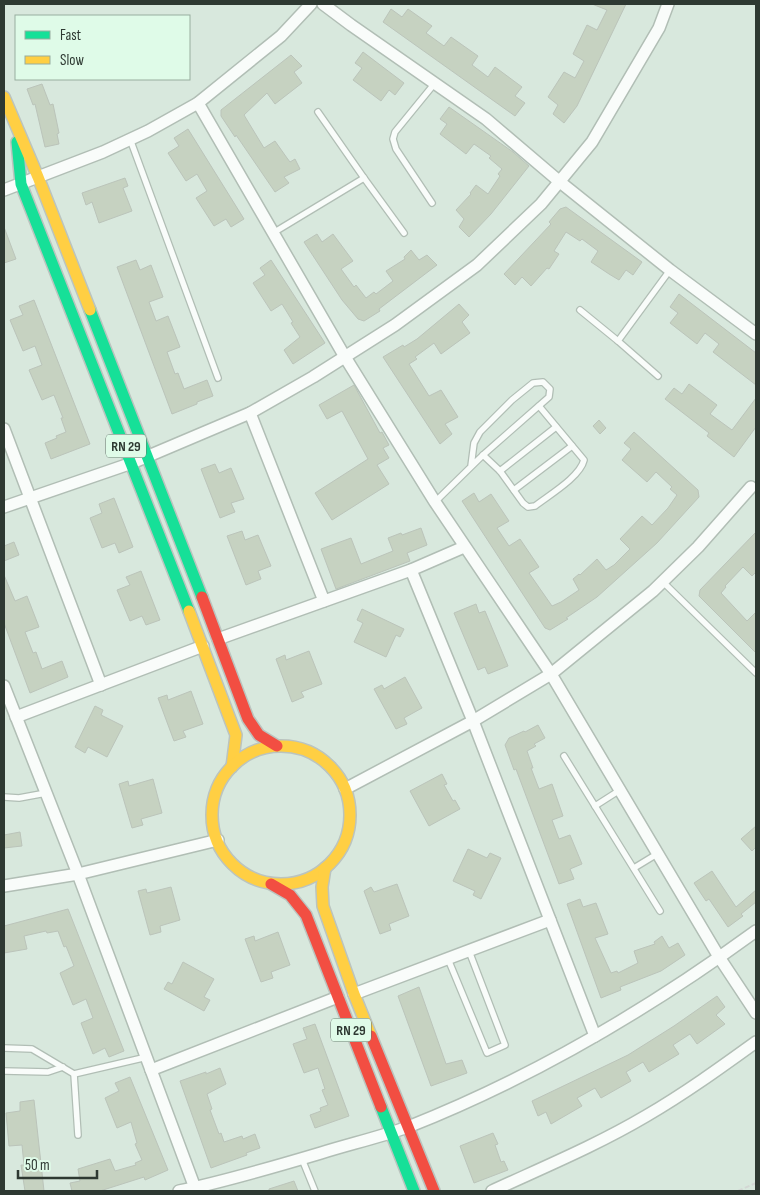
<svg xmlns="http://www.w3.org/2000/svg" width="760" height="1195" viewBox="0 0 760 1195" font-family="'Sofia Sans Condensed',sans-serif">
<style>
.building{fill:#c6d2c1;stroke:#bbc4ba}
.lines{fill:none;stroke-linecap:round;stroke-linejoin:round}
.lane-casing{stroke:#b1beb5;stroke-width:8}
.street-casing{stroke:#b1beb5;stroke-width:14}
.fast-casing{stroke:#bbc4bf;stroke-width:14}
.slow-casing{stroke:#bbc4bf;stroke-width:14}
.jam-casing{stroke:#bbc4bf;stroke-width:14}
.path{stroke:#d3d7d4;stroke-width:2;stroke-dasharray:5 2.5;stroke-linecap:butt}
.lane{stroke:#f9fcfa;stroke-width:5.5}
.street{stroke:#f9fcfa;stroke-width:11}
.fast{stroke:#16e098;stroke-width:11}
.slow{stroke:#ffcf43;stroke-width:11}
.jam{stroke:#f24e42;stroke-width:11}
.labels{text-anchor:middle;stroke-width:4;stroke-linejoin:round;paint-order:stroke}
.shield{fill:#dffbe8;stroke:#637369;stroke-width:1}
.shield-label{font-size:14px;font-weight:bold;fill:#2e3932}
</style>
<rect width="100%" height="100%" fill="#d8e8dd"/>
<g class="building">
<path d="M592,4H626L577,106L564,123L553,114L558,105L548,97L564,72L575,78L584,61L573,54L587,25L597,30L607,10Z"/>
<path d="M391,9L402,17L408,9L432,26L426,33L444,46L451,37L478,56L472,65L488,77L495,67L522,87L515,96L525,103L515,116L383,22Z"/>
<path d="M363,52L404,83L395,95L389,90L381,101L353,80L362,68L355,63Z"/>
<path d="M291,55L302,66L294,72L302,83L275,104L267,93L244,115L264,148L275,141L287,158L290,162L295,159L300,169L284,177L289,183L275,192L236,135L235,137L221,116V110Z"/>
<path d="M42,84L50,105L53,104L59,133L57,134L59,144L45,147L35,104L33,105L27,89Z"/>
<path d="M449,107L513,152L529,166L491,214L469,237L459,227L464,219L456,210L471,194L470,193L476,185L488,194L500,176L498,174L502,169L489,158L491,156L474,144L466,154L440,134L447,124L440,119Z"/>
<path d="M188,129L244,219L231,227L226,219L214,226L196,198L207,191L197,174L186,181L168,153L179,146L174,138Z"/>
<path d="M125,178L128,186L123,188L132,211L99,223L92,202L86,205L82,193Z"/>
<path d="M566,207L642,262L633,275L626,270L619,280L609,274L591,262L598,251L582,239L580,241L566,232L554,251L559,254L549,269L547,268L531,286L522,277L515,285L504,274L551,224L549,222L560,209Z"/>
<path d="M4,227L16,259L4,263Z"/>
<path d="M317,234L322,242L333,234L353,261L341,269L354,287L356,285L366,298L374,292L376,294L393,281L386,271L405,259L404,257L411,250L419,260L427,255L437,265L379,309L380,311L364,321L358,319L342,300L304,242Z"/>
<path d="M136,260L140,270L151,265L163,297L149,302L156,321L168,316L180,347L167,352L175,374L178,373L184,389L207,380L213,396L197,402V404L172,414L117,267Z"/>
<path d="M271,260L325,343L293,364L284,350L300,337L291,323L293,322L282,304L271,311L253,283L265,275L260,268Z"/>
<path d="M679,294L756,353V385L713,352L719,344L705,333L697,344L670,323L678,313L670,307Z"/>
<path d="M34,300L90,444L51,459L45,443L57,438L56,436L66,432L61,418H63L54,395L42,400L29,370L42,365L35,346L23,351L10,320L23,315L19,306Z"/>
<path d="M459,304L469,315L462,322L470,333L441,354L434,343L415,357L417,359L409,364L429,396L441,390L458,417L445,424L452,434L440,444L383,357L403,345L404,347L417,339Z"/>
<path d="M689,384L717,405L710,414L732,430L756,398V427L734,457L707,436L709,433L665,399L674,388L682,394Z"/>
<path d="M354,385L380,433L382,432L389,445L383,448L389,458L377,465L389,484L332,520L315,493L368,459L342,411L327,419L319,405Z"/>
<path d="M599,420L606,428L600,434L593,426Z"/>
<path d="M634,432L698,490L699,497L657,543L597,597L566,618L568,619L550,630L545,628L462,501L474,493L479,502L491,494L509,521L497,528L509,546L520,539L539,567L529,573L552,606L561,602L579,590L573,579L579,574L580,575L597,559L606,570L614,565L630,549L620,539L642,516L652,525L668,508L677,495L670,489L672,487L656,472L647,482L622,460L631,449L624,443Z"/>
<path d="M215,464L219,473L231,468L244,499L231,503L235,512L220,518L201,469Z"/>
<path d="M114,498L133,547L119,553L115,543L102,548L90,518L102,513L99,504Z"/>
<path d="M421,528L427,545L407,553L410,561L336,589L321,549L351,538L361,564L393,551L388,538L401,533L402,535Z"/>
<path d="M242,531L245,540L258,535L271,566L258,571L261,579L246,585L227,536Z"/>
<path d="M756,532V572L752,576L743,567L725,586L726,587L721,593L747,621L756,612V653L699,596L700,590Z"/>
<path d="M14,542L19,555L4,561V546Z"/>
<path d="M141,571L160,620L146,625L142,616L130,621L117,590L130,585L126,577Z"/>
<path d="M4,575L15,601L27,596L39,627L25,632L33,653L36,652L42,669L62,661L68,677L30,693L4,623Z"/>
<path d="M476,604L479,613L485,611L508,666L488,674L485,667L478,670L454,613Z"/>
<path d="M362,609L404,629L400,637L396,635L386,657L354,642L363,623L357,620Z"/>
<path d="M309,651L322,684L301,692L304,697L292,702L276,659L285,655L286,660Z"/>
<path d="M405,677L422,708L404,718L407,724L396,729L374,689L382,685L384,689Z"/>
<path d="M191,691L203,724L183,731L186,737L174,741L158,698L167,695L168,700Z"/>
<path d="M95,706L103,710L101,715L123,726L107,757L88,747L85,753L75,747Z"/>
<path d="M538,725L545,738L534,744L536,746L527,751L533,768H531L539,789L552,784L563,816L552,820L559,839L570,835L582,864L570,869L574,879L559,884L516,769L514,770L505,745L509,738L524,731L525,732Z"/>
<path d="M442,774L447,784L444,785L453,801L455,800L460,809L429,826L410,791Z"/>
<path d="M153,779L162,813L141,819L143,825L132,828L119,784L128,781L129,786Z"/>
<path d="M756,826V847L752,851L741,839Z"/>
<path d="M20,832L22,846L4,848V835Z"/>
<path d="M468,849L487,858L490,853L501,858L481,899L473,895L475,891L453,881Z"/>
<path d="M712,871L736,907L756,890V902L741,914L743,916L728,927L709,899L706,901L694,883Z"/>
<path d="M397,884L409,916L389,924L391,930L380,934L364,891L371,887L374,892Z"/>
<path d="M171,887L180,920L160,926L161,932L150,935L138,891L146,889L147,893Z"/>
<path d="M580,899L583,907L596,903L608,934L595,938L611,973L617,971L618,973L638,963L634,951L655,944L654,942L662,936L669,948L678,943L685,955L661,971L620,987L621,990L601,998L567,904Z"/>
<path d="M68,909L124,1051L109,1057L105,1048L93,1054L81,1023L93,1018L86,999L73,1005L60,973L74,966L66,946L64,947L58,931L47,933L46,931L24,936L27,949L4,953V926Z"/>
<path d="M278,932L290,965L271,972L273,978L261,982L245,939L254,936L255,941Z"/>
<path d="M183,962L214,979L204,997L210,1000L204,1011L164,989L168,982L172,984Z"/>
<path d="M419,987L446,1064L462,1060L467,1073L431,1086L398,996Z"/>
<path d="M717,996L725,1007L716,1015L725,1024L697,1044L690,1034L673,1045L679,1054L649,1072L643,1062L626,1072L631,1081L601,1098L595,1088L577,1098L582,1106L551,1124L546,1112L538,1116L532,1101L628,1055L674,1026Z"/>
<path d="M315,1024L349,1116L315,1128L310,1115L321,1111L320,1108L328,1105L322,1090L325,1089L318,1068L304,1073L293,1044L307,1039L303,1028Z"/>
<path d="M220,1068L226,1084L207,1094L212,1109L210,1110L219,1134L221,1133L224,1142L242,1136L243,1139L255,1134L260,1148L246,1153L247,1155L211,1168L180,1081L206,1072V1074Z"/>
<path d="M130,1077L168,1170L145,1180L144,1177L100,1191H72L70,1183L80,1181L78,1169L110,1159L115,1171L136,1165L135,1163L142,1160L135,1144L137,1143L131,1122L117,1128L105,1098L119,1091L115,1083Z"/>
<path d="M34,1100L44,1191H25L21,1165H24L22,1145L9,1146L6,1113L20,1111V1102Z"/>
<path d="M493,1133L498,1144L495,1145L501,1162L504,1161L508,1170L474,1183L460,1146Z"/>
<path d="M294,1181L298,1191H269V1189Z"/>
</g>
<g class="lines">
<g class="lane-casing">
<g id="lane">
<path d="M318,112L364,178L404,233"/>
<path d="M130,139L218,378"/>
<path d="M432,203L396,149L393,139L395,132L435,83"/>
<path d="M273,233L364,178"/>
<path d="M580,310L618,341"/>
<path d="M658,376L618,341L670,270"/>
<path d="M483,455L500,471L523,503L528,507L535,506C549,495 580,477 584,460L539,406"/>
<path d="M500,471L556,427"/>
<path d="M514,490L572,446"/>
<path d="M435,502L483,455L549,397L550,389L543,382L533,383L512,400L480,432L474,443L471,466"/>
<path d="M663,582L756,673"/>
<path d="M564,756L660,911"/>
<path d="M4,797L19,798L46,793"/>
<path d="M595,806L620,790"/>
<path d="M634,868L657,854"/>
<path d="M448,959L487,1053L505,1045L469,951"/>
<path d="M4,1048L32,1049L74,1074L147,1057"/>
<path d="M4,1071L48,1072L63,1067"/>
<path d="M74,1074L78,1135"/>
<path d="M302,1159L315,1191"/>
</g>
</g>
<g class="street-casing">
<g id="street">
<path d="M323,4L351,25L486,119L560,182L670,270L756,334"/>
<path d="M198,103L345,357L435,502L551,674L719,957L756,1013"/>
<path d="M4,190L103,152L148,131L198,103L281,36L311,4"/>
<path d="M250,413L324,601"/>
<path d="M4,429L101,685"/>
<path d="M4,507L132,463L250,413L313,377L395,325L477,265L541,204L592,142L659,28L668,4"/>
<path d="M411,570L473,721L595,1036"/>
<path d="M218,639L411,570L464,547"/>
<path d="M4,686L78,874L195,1188"/>
<path d="M16,717L203,646"/>
<path d="M345,789L473,721L551,674L653,591L698,547L751,487"/>
<path d="M4,886L78,874L218,840"/>
<path d="M354,994L550,920"/>
<path d="M151,1070L338,997"/>
<path d="M179,1191C227,1181 274,1167 321,1153C350,1144 380,1137 408,1127C532,1078 649,1009 756,931"/>
<path d="M492,1191C544,1167 597,1145 646,1116C684,1094 720,1068 756,1042"/>
</g>
</g>
<g class="fast-casing">
<g id="fast">
<path d="M17,142L21,184L189,611"/>
<path d="M90,310L202,597"/>
<path d="M381,1107L414,1191"/>
</g>
</g>
<g class="slow-casing">
<g id="slow">
<path d="M4,97L38,177L90,310"/>
<path d="M189,611L236,735L232,767"/>
<circle cx="281" cy="815" r="69"/>
<path d="M325,868L322,887L323,906L354,994L371,1036"/>
</g>
</g>
<g class="jam-casing">
<g id="jam">
<path d="M202,597L248,719L259,735L277,746"/>
<path d="M271,884L290,895L306,915L381,1107"/>
<path d="M371,1036L434,1191"/>
</g>
</g>
<path class="path" d="M738,1191L756,1183"/>
<use href="#lane" class="lane"/>
<use href="#street" class="street"/>
<use href="#fast" class="fast"/>
<use href="#slow" class="slow"/>
<use href="#jam" class="jam"/>
</g>
<g class="labels">
<g class="shield">
<rect x="106" y="434.5" width="40" height="23" rx="4"/>
<rect x="331" y="1018.5" width="40" height="23" rx="4"/>
</g>
<g class="shield-label">
<text x="126" y="451">RN 29</text>
<text x="351" y="1035">RN 29</text>
</g>
</g>
<rect width="760" height="1195" fill="none" stroke="#2e3932" stroke-width="10"/>
<rect x="15" y="15" width="175" height="65" fill="#dffbe8" stroke="#98ad9f"/>
<rect x="25" y="31" width="25" height="8" fill="#16e098" stroke="#98ad9f"/>
<text x="60" y="40" font-size="15" fill="#2e3932">Fast</text>
<rect x="25" y="56" width="25" height="8" fill="#ffcf43" stroke="#98ad9f"/>
<text x="60" y="65" font-size="15" fill="#2e3932">Slow</text>
<path d="M18 1170v8h79v-8" fill="none" stroke="#2e3932" stroke-width="2.5"/>
<text x="25" y="1170" font-size="15" fill="#2e3932" stroke="#dffbe8" stroke-width="4" paint-order="stroke">50 m</text>
</svg>
